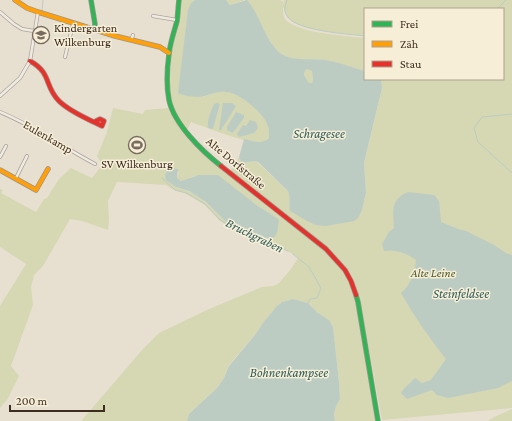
<svg xmlns="http://www.w3.org/2000/svg" width="512" height="421" viewBox="0 0 512 421" font-family="'Crimson Pro',serif">
<style>
.green{fill:#d6d7b3;fill-rule:evenodd}
.water{fill:#bcccc2;fill-rule:evenodd}
.lines{fill:none;stroke-linecap:round;stroke-linejoin:round}
.stream{stroke:#bcccc2;stroke-width:1}
.street-casing{stroke:#ada599;stroke-width:4}
.fast-casing{stroke:#9c958a;stroke-width:5.5}
.slow-casing{stroke:#9c958a;stroke-width:5.5}
.jam-casing{stroke:#9c958a;stroke-width:5.5}
.street{stroke:#efebe3;stroke-width:2.5}
.fast{stroke:#30b455;stroke-width:4}
.slow{stroke:#ff9f0a;stroke-width:4}
.jam{stroke:#e5322d;stroke-width:4}
.labels{text-anchor:middle;stroke-width:3;stroke-linejoin:round;paint-order:stroke}
.poi-label{font-size:12px;fill:#3d2e20;stroke:#f7eed8;text-anchor:start}
.street-label{font-size:12px;fill:#3d2e20;stroke:#f7eed8}
.park-label{font-size:12px;font-style:italic;fill:#4d5a26;stroke:#f7eed8}
.water-label{font-size:13px;font-style:italic;fill:#2f5d5a;stroke:#f7eed8}
</style>
<rect width="100%" height="100%" fill="#e7e0d1"/>
<g class="green">
<path d="M180,0H195L191,3L203,97C211,94 220,90 228,92C241,95 258,108 265,120C269,125 269,132 269,138C267,140 267,141 265,142C252,146 205,127 191,122L187,130L177,117L171,106L169,90L172,49ZM224,103L236,106L224,124ZM214,104H220L213,128H208V121ZM236,112L244,118L233,133V118Z"/>
<path d="M226,0H279L283,1V5L284,0H512V408L382,420L360,302L353,280L346,268L327,247L230,171L239,157L243,163C248,163 253,160 257,162L288,191L290,194L289,207L362,210L366,193L364,164L382,88L381,79H503V9H365V36C345,33 305,32 290,20C285,16 286,11 283,7C283,11 283,16 285,19C296,33 347,36 365,38V71C353,68 341,63 329,61C308,56 292,66 274,48L245,0L230,5Z"/>
<path d="M307,69L312,70L313,80L312,83H309L304,75L305,71Z"/>
<path d="M113,108L143,114L145,110L168,108L174,118L194,143L324,249L344,272L354,293L377,421H335L334,415L336,406L340,399L339,382L333,327L329,320L318,313L308,303L293,299L282,302L277,306L262,324L258,331L229,365L224,378L217,388L189,414L187,421H81L143,349L159,333L209,309L262,287L273,286L279,283L291,269L298,258L288,251L226,225L219,220L205,205L186,194L174,190L166,185L117,182L108,201L109,220L108,230L82,221L70,219L43,266L34,275L31,287L33,305L11,366L19,376L7,400L0,408V306L26,264L0,247V189L3,190L1,193L36,212L44,199L47,198L59,179L71,168L92,178L102,165L97,156L107,132ZM169,168H173L179,173L177,178L181,181L195,176L255,204L277,218L225,221C209,205 199,193 176,187L166,171Z"/>
<path d="M512,409V421H488L494,417Z"/>
</g>
<g class="water">
<path d="M195,0H226L230,5L247,0C259,14 263,34 275,48C288,65 311,56 330,61C342,63 353,68 365,71V79H381L382,88L364,163L366,193L362,210L358,218L354,221L326,226L316,225L307,221L290,211C288,204 291,197 288,191L258,162C253,160 248,163 242,163L239,157L244,139C253,141 263,145 269,138C269,132 269,126 265,120C259,110 239,93 226,92C218,91 212,94 205,96C198,98 184,96 178,93L188,10L191,3ZM307,69L312,71L313,80L312,83H309L304,75L305,71Z"/>
<path d="M217,103L220,104L213,129L208,128C207,119 211,111 214,104Z"/>
<path d="M223,103H232L236,106L221,130H219Z"/>
<path d="M236,112L244,115V118L233,133L227,130V127Z"/>
<path d="M250,120L256,122L258,128L254,133L239,137L237,134L243,125L246,126Z"/>
<path d="M169,168L178,169L177,178L181,181L199,175H218L255,204L277,218L279,221L277,233L272,240L225,221L206,202L189,191L176,187L166,180L165,175Z"/>
<path d="M408,192L434,195L439,201L441,222L458,229L466,231L494,245L506,253L512,255V381L498,388L448,398L437,395L432,390L407,399L401,393C404,387 410,384 415,378L422,383L431,380L446,359C429,338 414,316 401,293C411,285 415,272 416,260C406,253 396,249 384,251L382,244L389,232L394,228C393,210 390,200 408,192Z"/>
<path d="M293,299L308,303L318,313L329,320L333,327L339,382L340,399L336,406L334,415L335,421H187L189,414L217,388L224,378L229,366L258,331L262,324L277,306L282,302Z"/>
</g>
<g class="lines">
<g class="stream">
<path d="M287,0C285,6 283,12 288,17C298,31 348,34 365,36"/>
<path d="M497,9L506,0"/>
<path d="M42,11L43,0"/>
<path d="M512,114L482,117L474,128L478,142L512,173"/>
<path d="M162,178L175,190L187,193L205,204L219,219L227,224L288,251"/>
<path d="M293,254L309,267L321,288L317,298L310,299L308,303"/>
</g>
<g class="street-casing">
<g id="street">
<path d="M0,12L14,24L22,29L34,31"/>
<path d="M153,16L177,20"/>
<path d="M131,40L133,35"/>
<path d="M65,57L73,24"/>
<path d="M0,96L20,78L30,61L38,12"/>
<path d="M0,112C34,126 63,147 95,164"/>
<path d="M0,157L6,146"/>
<path d="M16,178L27,156"/>
</g>
</g>
<g class="fast-casing">
<g id="fast">
<path d="M91,0L95,24L94,30"/>
<path d="M179,0C178,7 178,14 177,21C174,32 170,43 169,54C167,69 166,85 169,100C174,124 202,151 221,166"/>
<path d="M356,295L358,302L378,421"/>
</g>
</g>
<g class="slow-casing">
<g id="slow">
<path d="M15,0L27,8L38,12L115,36L160,47L169,53"/>
<path d="M0,170L36,190L48,169"/>
</g>
</g>
<g class="jam-casing">
<g id="jam">
<path d="M30,61C52,73 44,86 59,101C70,112 88,119 102,126L104,121L100,119L94,122"/>
<path d="M221,166L326,249L345,270L351,281L356,295"/>
</g>
</g>
<use href="#street" class="street"/>
<use href="#fast" class="fast"/>
<use href="#slow" class="slow"/>
<use href="#jam" class="jam"/>
</g>
<defs>
<g id="school-ring" transform="scale(0.9)"><circle r="9.5" fill="#f7eed8" stroke="#786c5e" stroke-width="1.5"/><path d="M0-5L7-2L0 1L-7-2ZM-4 1L0 2.5L4 1V4Q0 6-4 4Z" fill="#786c5e"/></g>
<g id="stadium-ring" transform="scale(0.9)"><circle r="9.5" fill="#f7eed8" stroke="#786c5e" stroke-width="1.5"/><path d="M0-5a6.5 5 0 1 0 0 10a6.5 5 0 1 0 0-10ZM-3.5-1.8h7v3.6h-7Z" fill="#786c5e"/></g>
</defs>
<g fill-rule="evenodd">
<use href="#school-ring" x="41" y="35"/>
<use href="#stadium-ring" x="137" y="145"/>
</g>
<g class="labels">
<g class="poi-label">
<text x="54" y="32">Kindergarten<tspan x="54" dy="14">Wilkenburg</tspan></text>
<text x="137" y="168" text-anchor="middle">SV Wilkenburg</text>
</g>
<g class="street-label">
<text transform="translate(48 137) rotate(30)" y="4">Eulenkamp</text>
<text transform="translate(236 163) rotate(40)" y="4">Alte Dorfstraße</text>
</g>
<g class="park-label">
<text x="433" y="277">Alte Leine</text>
</g>
<g class="water-label">
<text x="319" y="138">Schragesee</text>
<text transform="translate(255 235) rotate(26)" y="5">Bruchgraben</text>
<text x="461" y="298">Steinfeldsee</text>
<text x="289" y="377">Bohnenkampsee</text>
</g>
</g>
<rect x="364" y="8" width="140" height="72" fill="#f7eed8" stroke="#ada18e"/>
<rect x="372" y="21" width="20" height="6" fill="#30b455" stroke="#ada18e"/>
<text x="400" y="28" font-size="12" fill="#3d2e20">Frei</text>
<rect x="372" y="41" width="20" height="6" fill="#ff9f0a" stroke="#ada18e"/>
<text x="400" y="48" font-size="12" fill="#3d2e20">Zäh</text>
<rect x="372" y="61" width="20" height="6" fill="#e5322d" stroke="#ada18e"/>
<text x="400" y="68" font-size="12" fill="#3d2e20">Stau</text>
<path d="M10 405v6h94v-6" fill="none" stroke="#3d2e20" stroke-width="2"/>
<text x="16" y="405" font-size="12" fill="#3d2e20" stroke="#f7eed8" stroke-width="3" paint-order="stroke">200 m</text>
</svg>
